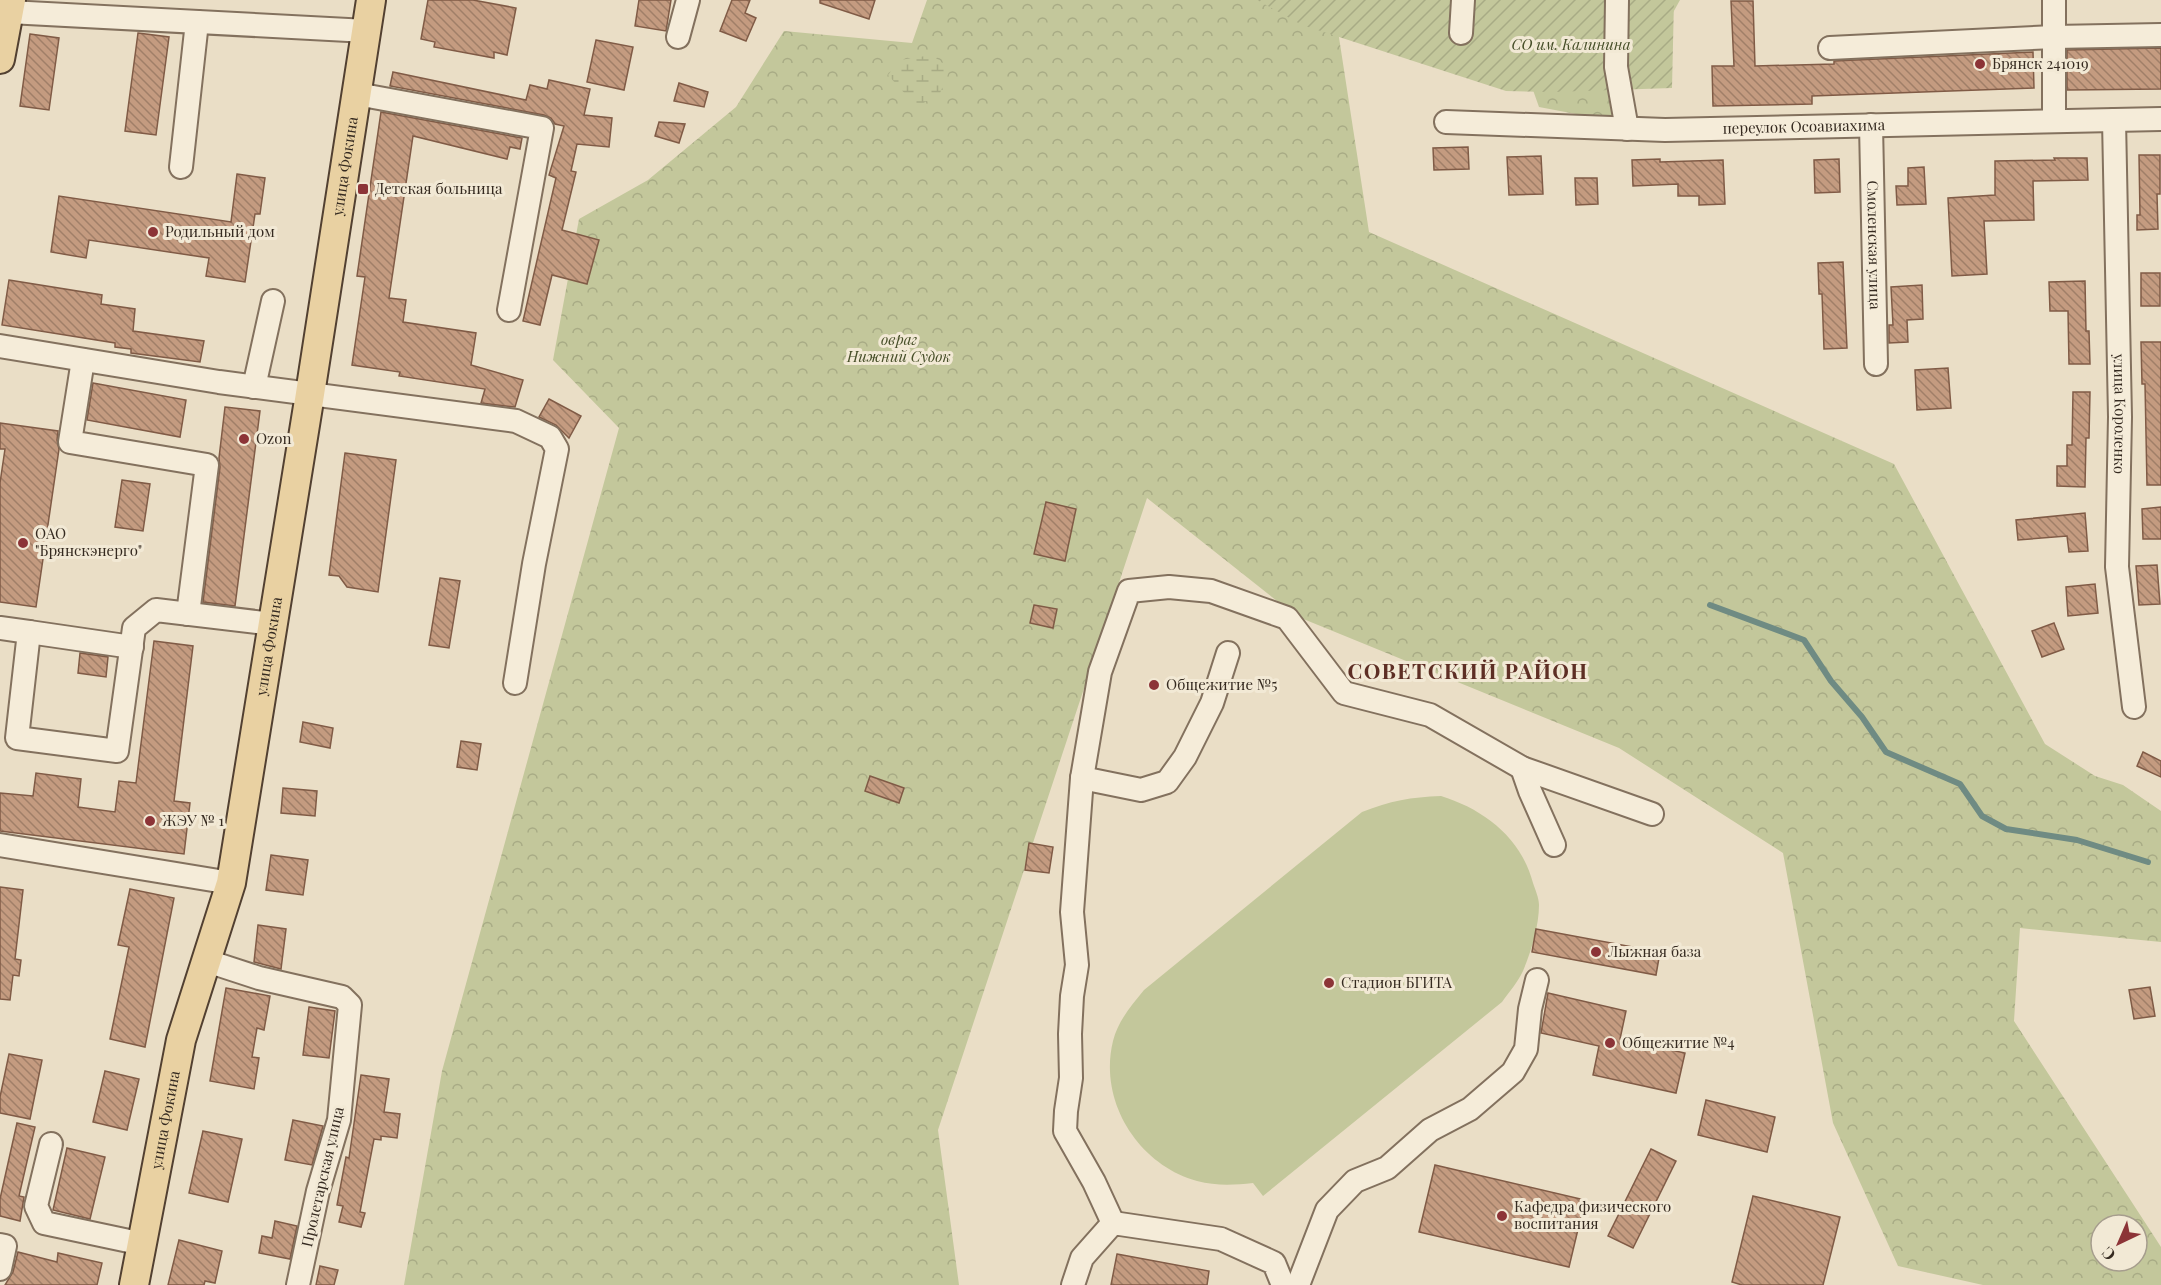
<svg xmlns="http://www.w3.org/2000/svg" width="2161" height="1285" viewBox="0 0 2161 1285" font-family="'Playfair Display',serif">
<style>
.forest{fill:url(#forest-crowns);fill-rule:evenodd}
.wetland{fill:url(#wetland-marsh)}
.garden{fill:url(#garden-furrows)}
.pitch{fill:#c3c79b}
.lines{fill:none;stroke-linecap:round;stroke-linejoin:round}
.stream{stroke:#6f8b83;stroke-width:6}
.building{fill:url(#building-back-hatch);stroke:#805b46;stroke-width:1.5}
.minor-casing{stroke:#83715e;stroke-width:26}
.major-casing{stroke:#524031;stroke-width:32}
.minor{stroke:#f5ecd9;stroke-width:22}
.major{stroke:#e9d1a2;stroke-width:28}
.poi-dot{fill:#8c3437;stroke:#f2e9d5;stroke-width:2}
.labels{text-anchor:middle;stroke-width:6;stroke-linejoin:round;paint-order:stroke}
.park-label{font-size:15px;font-style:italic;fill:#474f29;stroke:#f2e9d5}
.poi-label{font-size:15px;fill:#352a20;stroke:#f2e9d5;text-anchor:start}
.street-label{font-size:15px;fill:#352a20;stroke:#f2e9d5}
.district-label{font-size:21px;font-weight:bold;letter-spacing:1.5px;fill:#5d2e24;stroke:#f2e9d5}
</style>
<defs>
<pattern id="forest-crowns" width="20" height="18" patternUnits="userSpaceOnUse" patternTransform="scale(1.5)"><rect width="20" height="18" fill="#c3c79b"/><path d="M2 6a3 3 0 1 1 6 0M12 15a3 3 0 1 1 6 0" fill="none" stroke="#a8ab85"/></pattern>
<pattern id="wetland-marsh" width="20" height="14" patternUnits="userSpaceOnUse" patternTransform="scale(1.5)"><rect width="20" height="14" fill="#c3c79b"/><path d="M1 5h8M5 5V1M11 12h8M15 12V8" fill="none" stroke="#a8ab85"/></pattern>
<pattern id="garden-furrows" width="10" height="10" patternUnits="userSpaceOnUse" patternTransform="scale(1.5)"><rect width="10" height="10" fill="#c3c79b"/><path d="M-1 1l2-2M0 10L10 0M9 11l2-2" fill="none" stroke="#a8ab85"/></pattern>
<pattern id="building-back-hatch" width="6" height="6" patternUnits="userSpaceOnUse" patternTransform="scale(1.5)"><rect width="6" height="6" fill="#c49b80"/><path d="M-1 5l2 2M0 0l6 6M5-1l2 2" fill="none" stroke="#a07f68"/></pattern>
</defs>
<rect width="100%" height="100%" fill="#eadec6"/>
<path class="forest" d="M927,0H1680L1613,121L1539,107L1523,62L1338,31L1369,232L1894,464L2045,744L2095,776L2123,785L2161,811V942L2020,928L2014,1021L2161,1247V1285H1983L1898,1266L1833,1123L1783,853L1619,748L1296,616L1147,498L938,1130L959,1285H404L442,1071L619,428L553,360L579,219L648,180L736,107L784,31L912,43ZM2101,1225H2137V1261H2101Z"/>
<path class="wetland" d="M932,55L950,69L940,93L917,107L888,75L900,60Z"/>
<path class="garden" d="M1257,0H1674L1672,88L1553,92L1506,91L1302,25Z"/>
<path class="pitch" d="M1441,796C1483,809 1521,837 1533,883C1535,889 1539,898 1539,905C1539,926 1531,952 1523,971C1518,982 1509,992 1502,1002L1263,1196L1253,1183C1234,1185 1216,1186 1197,1181C1139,1165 1098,1102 1113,1041C1118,1021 1131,1006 1144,990L1362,812C1390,801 1411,797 1441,796Z"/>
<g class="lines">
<path class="stream" d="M1710,605L1804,640L1831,681L1862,717L1886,752L1960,784L1982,816L2006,829L2077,840L2148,862"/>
</g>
<g class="building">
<path d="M428,0H473L516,8L507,55L494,52V58L434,47L435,42L421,39Z"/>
<path d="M639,0H671L666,31L635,26Z"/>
<path d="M732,0H750L745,13L756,18L746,41L720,31Z"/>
<path d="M820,0H875L869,19L820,3Z"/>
<path d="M1731,1H1753L1755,66L1834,64V61L2033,52L2034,88L1812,96V104L1713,106L1712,66H1734Z"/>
<path d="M138,33L169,37L156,135L125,131Z"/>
<path d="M30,34L59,38L49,110L20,106Z"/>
<path d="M596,40L633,47L624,90L587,82Z"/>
<path d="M2161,48V89L2067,90V50Z"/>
<path d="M393,72L526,100L530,85L547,89L549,80L590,89L584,115L612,118L609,147L577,144L571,171L576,172L562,230L599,240L587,284L552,275L540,325L523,321L556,178L549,175L564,126L555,124L551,118L544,115L390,86Z"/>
<path d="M679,83L708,92L704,107L674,101Z"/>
<path d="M381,112L522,138L520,149L510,147L507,159L413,136L389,298L406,300L403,322L476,333L471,365L523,380L515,407L481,403L485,389L399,376L400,372L352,365L365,277L357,276Z"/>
<path d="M659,122L685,124L679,143L655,136Z"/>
<path d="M1468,147L1469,169L1434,170L1433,148Z"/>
<path d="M2139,155H2160V194H2157L2158,229L2137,230V215H2140Z"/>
<path d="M1541,156L1543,194L1509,195L1507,157Z"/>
<path d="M2054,158H2087L2088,180L2033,181L2034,220L1984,221L1987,274L1952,276L1948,198L1995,195V161L2055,160Z"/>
<path d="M1660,159V162L1723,160L1725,204L1699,205V196H1678V184L1633,186L1632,160Z"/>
<path d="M1839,159L1840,192L1815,193L1814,160Z"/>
<path d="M1924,167L1926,204L1897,205L1896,186H1908V168Z"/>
<path d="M237,174L265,178L260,214H255L245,282L206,276L209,258L89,240L86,258L51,252L59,196L231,222Z"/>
<path d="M1575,178H1597L1598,204L1576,205Z"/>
<path d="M1843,262L1847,348L1824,349L1822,294H1819L1818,263Z"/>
<rect x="2141" y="273" width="19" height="33"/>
<path d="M9,280L102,295L101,304L135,309L133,331L204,341L200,362L131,353V349L115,347V343L2,325Z"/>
<path d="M2085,281L2086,331H2089L2090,364H2069L2068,311H2050L2049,282Z"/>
<path d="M1922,285L1923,319L1907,320L1908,342L1889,343V325H1893L1891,287Z"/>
<path d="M2141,342H2161V485H2147L2145,384H2142Z"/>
<path d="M1948,368L1951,408L1917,410L1915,370Z"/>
<path d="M93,383L186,400L180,437L87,420Z"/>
<path d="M2073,392H2090L2089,438H2086L2085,487L2057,486V466H2067V445H2072Z"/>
<path d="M549,399L581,416L569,438L556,425L539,417Z"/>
<path d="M225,407L260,411L235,606L203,602L220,467L219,458Z"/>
<path d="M0,423L58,431L57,440L59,449L36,607L0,602V483L5,449H0Z"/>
<path d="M345,453L396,460L378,592L347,587L339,576L329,575Z"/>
<path d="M122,480L150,484L143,531L115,527Z"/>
<path d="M1046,502L1076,509L1065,561L1034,554Z"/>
<path d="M2161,507V539H2143L2142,509Z"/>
<path d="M2085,513L2088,551L2069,552L2067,536L2018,540L2016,520Z"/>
<path d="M2157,565L2160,604L2139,605L2136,566Z"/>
<path d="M440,578L460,581L449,648L429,645Z"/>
<path d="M2095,584L2098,613L2068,616L2066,587Z"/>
<path d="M1034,605L1057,609L1053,628L1030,623Z"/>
<path d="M2054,623L2064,649L2042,657L2032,631Z"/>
<path d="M154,641L193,646L174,801L190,803L184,854L0,831V793L33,796L36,773L81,779L78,807L115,812L119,781L136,783Z"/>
<path d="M80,653L108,657L106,677L78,673Z"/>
<path d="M303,722L333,728L330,748L300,742Z"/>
<path d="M461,741L481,744L477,770L457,767Z"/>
<path d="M2143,752L2161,761V777L2137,766Z"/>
<path d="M870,776L904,788L899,803L865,791Z"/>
<path d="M283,788L317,791L315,816L281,813Z"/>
<path d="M1029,843L1053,847L1049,873L1025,870Z"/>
<path d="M271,855L308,860L303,895L266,890Z"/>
<path d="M0,887L23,890L15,959L21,960L19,976L13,975L10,1000L0,999Z"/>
<path d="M130,889L174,898L145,1047L110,1039L129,947L118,945Z"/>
<path d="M258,925L286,929L281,969L254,962Z"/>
<path d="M1536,929L1660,952L1656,975L1532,952Z"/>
<path d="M2150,987L2155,1016L2134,1019L2129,990Z"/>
<path d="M226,988L270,996L264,1030L257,1028L252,1057L259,1058L254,1089L210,1081Z"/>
<path d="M1548,993L1626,1011L1620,1039L1685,1053L1676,1093L1593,1075L1599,1046L1541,1033Z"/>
<path d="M309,1007L335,1011L329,1058L303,1055Z"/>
<path d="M9,1054L42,1060L30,1119L0,1113V1097Z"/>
<path d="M105,1071L139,1079L127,1130L93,1122Z"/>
<path d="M361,1075L389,1079L384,1112L400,1114L397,1138L381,1136V1140L374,1139L360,1212L365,1213L361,1227L339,1222L343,1206L337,1205L346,1157L349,1158Z"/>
<path d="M1706,1100L1775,1117L1767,1152L1698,1135Z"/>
<path d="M293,1120L323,1126L312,1165L285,1160Z"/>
<path d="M17,1123L35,1127L19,1196L24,1197L20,1221L0,1216V1199Z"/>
<path d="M203,1131L242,1139L228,1202L189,1193Z"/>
<path d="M67,1148L105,1157L90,1219L53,1210Z"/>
<path d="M1651,1149L1676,1161L1633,1248L1608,1236Z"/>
<path d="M1435,1165L1585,1200L1569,1267L1419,1232Z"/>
<path d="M1753,1196L1840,1217L1823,1285H1742L1732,1282Z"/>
<path d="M275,1221L297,1226L290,1259L259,1253L262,1236L272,1238Z"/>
<path d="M179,1240L222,1251L215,1283L205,1281L204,1285H168Z"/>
<path d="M18,1252L57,1262L58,1253L102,1263L97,1285H5L13,1272Z"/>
<path d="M1117,1254L1209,1271L1207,1285H1111Z"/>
<path d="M320,1266L338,1270L334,1285H316Z"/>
</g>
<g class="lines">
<g class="minor-casing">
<g id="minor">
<path d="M1617,0L1616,67L1627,129"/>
<path d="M9,12L367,31"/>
<path d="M1461,33L1463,0"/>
<path d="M678,37L688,0"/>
<path d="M1830,48L2054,37L2161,35"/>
<path d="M357,94L542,128L509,310"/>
<path id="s1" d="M2114,120L2120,417L2117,567L2134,707"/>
<path d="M2054,121V0"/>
<path id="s2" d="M1446,122L1665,130L2161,119"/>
<path id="s3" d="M1871,125L1876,364"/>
<path d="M181,167L197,22"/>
<path d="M0,346L219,382L516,421L550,437L557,449L534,564L515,683"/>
<path d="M83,360L70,442L207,465L188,614"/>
<path d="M254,387L273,301"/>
<path d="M0,628L29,632L17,738L117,751L134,628L156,610L273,624"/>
<path d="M29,632L132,647"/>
<path d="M1522,768L1530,791L1554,845"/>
<path d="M1082,778L1100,672L1129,591L1169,587L1211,591L1287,618L1344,693L1430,715L1522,768L1652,814"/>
<path d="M0,845L231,883"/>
<path d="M207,961L259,978L342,997L350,1005L339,1120L318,1191L298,1285"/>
<path d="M51,1144L36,1206L44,1223L143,1244"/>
<path d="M1113,1223L1094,1182L1065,1131L1066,1111L1071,1078L1070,1034L1072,996L1077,965L1072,912L1082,778L1141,790L1167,782L1185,757L1212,703L1228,653"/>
<path d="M0,1245L5,1246L0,1269"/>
<path d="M1073,1285L1082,1258L1113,1223L1221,1239L1274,1263L1283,1285"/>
<path d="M1298,1285L1327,1210L1355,1181L1387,1168L1430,1130L1470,1109L1513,1072L1526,1049L1530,1009L1537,980"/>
</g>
</g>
<g class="major-casing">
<g id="major">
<path d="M0,59L11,0"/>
<path id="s4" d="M134,1285L181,1040L231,883L310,394L371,0"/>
</g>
</g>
<use href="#minor" class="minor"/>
<use href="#major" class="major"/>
</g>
<g class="poi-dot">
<circle cx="1980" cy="64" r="6"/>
<rect x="357" y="183" width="12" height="12" rx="3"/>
<circle cx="153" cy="232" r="6"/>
<circle cx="244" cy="439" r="6"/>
<circle cx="23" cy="543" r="6"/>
<circle cx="1154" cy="685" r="6"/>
<circle cx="150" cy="821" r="6"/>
<circle cx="1596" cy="952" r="6"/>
<circle cx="1329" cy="983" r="6"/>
<circle cx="1610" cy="1043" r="6"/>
<circle cx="1502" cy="1216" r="6"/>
</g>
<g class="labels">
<g class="park-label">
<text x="1571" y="50">СО им. Калинина</text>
<text x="899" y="345">овраг<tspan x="899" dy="17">Нижний Судок</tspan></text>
</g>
<g class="poi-label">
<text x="1992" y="69">Брянск 241019</text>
<text x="375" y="194">Детская больница</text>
<text x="165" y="237">Родильный дом</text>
<text x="256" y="444">Ozon</text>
<text x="35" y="539">ОАО<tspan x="35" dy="17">"Брянскэнерго"</tspan></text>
<text x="1166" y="690">Общежитие №5</text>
<text x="162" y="826">ЖЭУ № 1</text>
<text x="1608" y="957">Лыжная база</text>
<text x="1341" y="988">Стадион БГИТА</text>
<text x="1622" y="1048">Общежитие №4</text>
<text x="1514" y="1212">Кафедра физического<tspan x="1514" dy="17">воспитания</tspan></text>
</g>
<g class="street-label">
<text dy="5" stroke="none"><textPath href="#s2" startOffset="358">переулок Осоавиахима</textPath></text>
<text dy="5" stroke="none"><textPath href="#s4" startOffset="1140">улица Фокина</textPath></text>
<text dy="5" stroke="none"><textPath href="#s3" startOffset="120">Смоленская улица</textPath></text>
<text dy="5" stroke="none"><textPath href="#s1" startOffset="294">улица Короленко</textPath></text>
<text dy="5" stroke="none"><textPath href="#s4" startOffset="654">улица Фокина</textPath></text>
<text dy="5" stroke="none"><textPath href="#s4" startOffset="168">улица Фокина</textPath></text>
<text transform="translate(323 1177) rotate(-77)" y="5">Пролетарская улица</text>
</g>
<g class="district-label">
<text x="1468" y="679">СОВЕТСКИЙ РАЙОН</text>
</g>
</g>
<g transform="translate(2119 1243) rotate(224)"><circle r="28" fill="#f2e9d5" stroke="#a69d8d" stroke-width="1.5"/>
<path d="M0-4.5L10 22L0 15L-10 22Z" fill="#8c3437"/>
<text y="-9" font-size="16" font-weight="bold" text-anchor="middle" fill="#352a20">С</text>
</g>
</svg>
